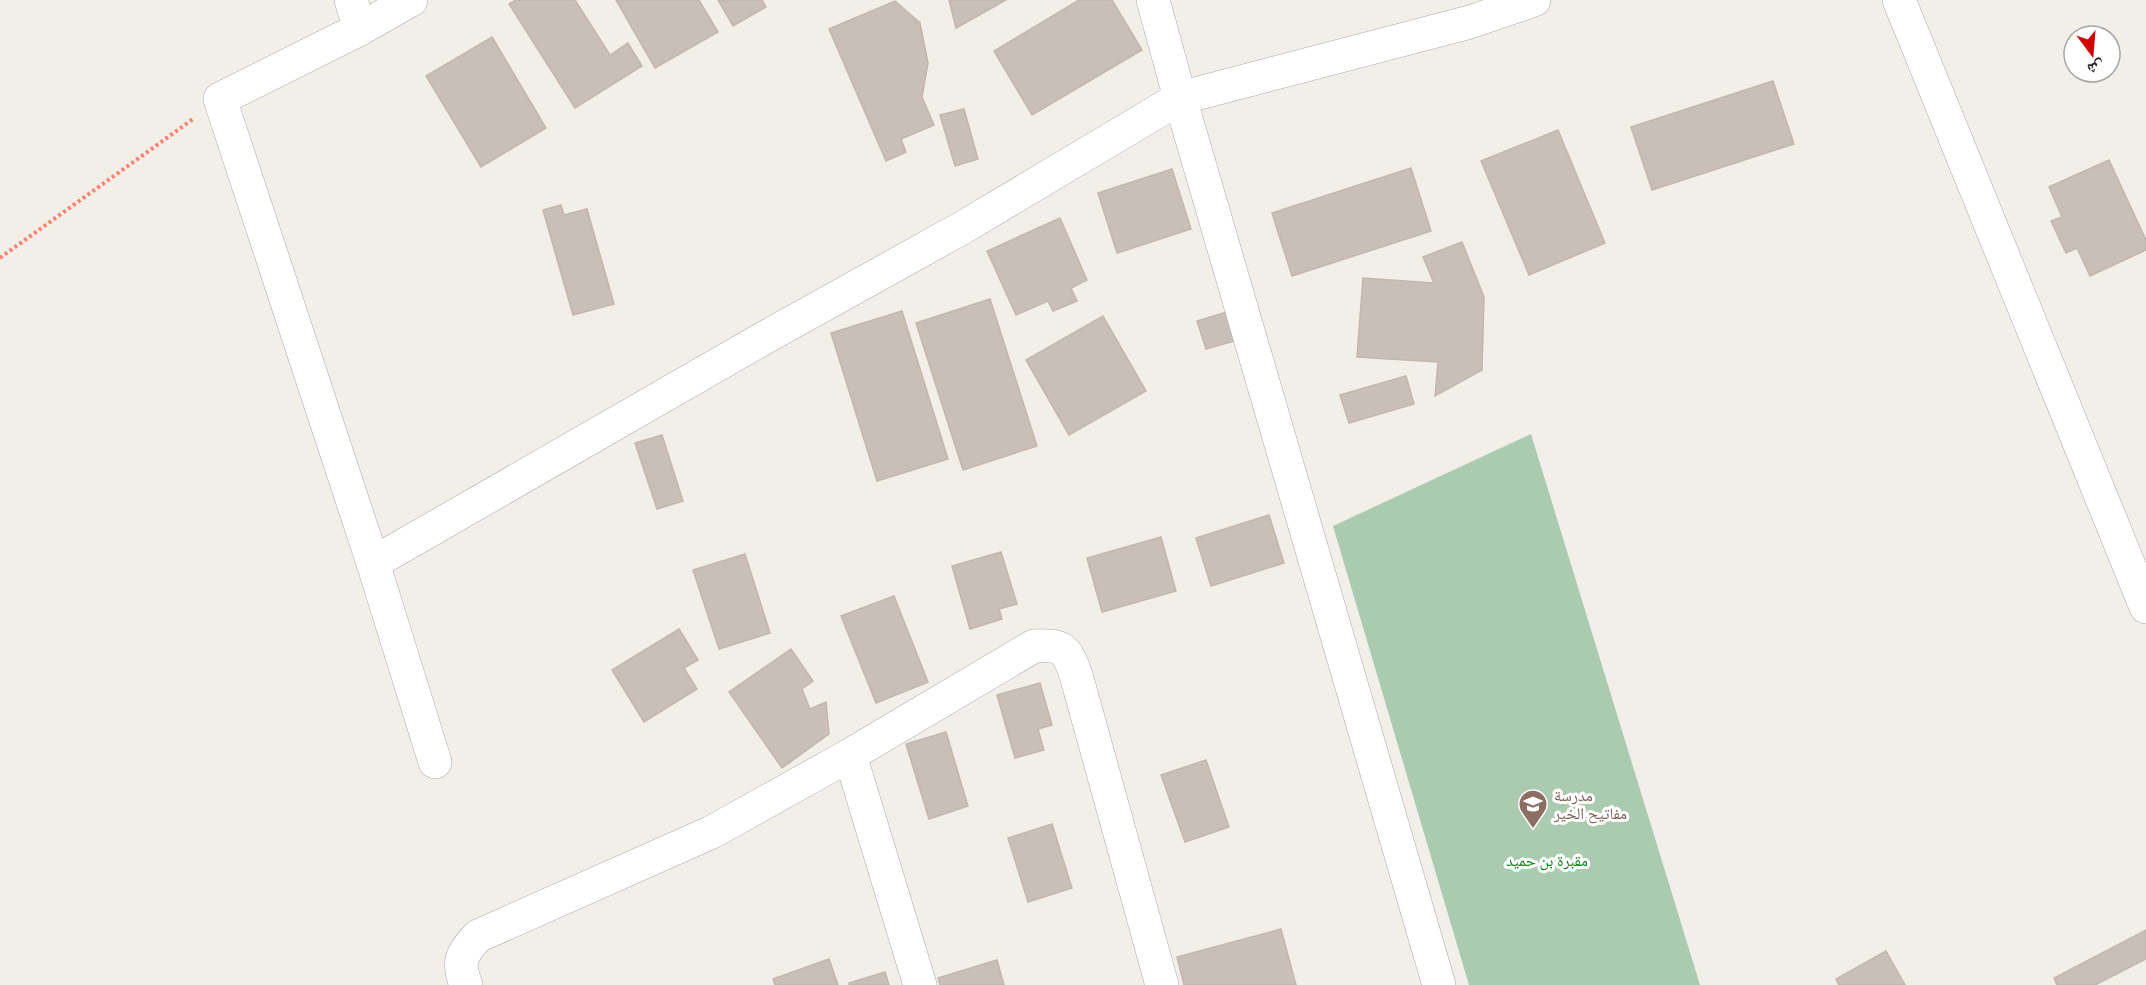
<svg xmlns="http://www.w3.org/2000/svg" width="2146" height="985" viewBox="0 0 2146 985" font-family="Cabin,'Noto Naskh Arabic',sans-serif">
<style>
.cemetery{fill:#aacbaf}
.building{fill:#c7bfb8;stroke:#c4b6ab;stroke-width:1.5}
.lines{fill:none;stroke-linecap:round;stroke-linejoin:round}
.minor-casing{stroke:#a9a9a9;stroke-width:34}
.path{stroke:#fa8072;stroke-width:4;stroke-dasharray:3 3;stroke-linecap:butt}
.minor{stroke:#fff;stroke-width:33}
.labels{text-anchor:middle;stroke-width:6;stroke-linejoin:round;paint-order:stroke}
.education-label{font-size:16px;fill:#785e54;stroke:#fff;text-anchor:start}
.park-label{font-size:16px;fill:#0c8416;stroke:#fff}
</style>
<rect width="100%" height="100%" fill="#f2efe9"/>
<path class="cemetery" d="M1531,434L1700,985H1469L1333,526Z"/>
<g class="building">
<path d="M516,0H575L610,55L628,43L642,66L575,108L509,4Z"/>
<path d="M616,0H699L718,32L655,68Z"/>
<path d="M718,0H762L766,7L733,26Z"/>
<path d="M949,0H1006L956,28Z"/>
<path d="M1079,0H1112L1142,50L1032,115L994,51Z"/>
<path d="M895,1L920,23L928,63L922,97L934,125L901,139L906,152L886,161L829,29Z"/>
<path d="M492,37L546,128L481,167L426,76Z"/>
<path d="M1773,81L1794,144L1652,190L1631,127Z"/>
<path d="M964,109L978,159L955,166L940,115Z"/>
<path d="M1558,130L1605,243L1529,275L1481,161Z"/>
<path d="M2109,160L2146,240V250L2090,276L2077,248L2066,253L2051,221L2062,217L2049,187Z"/>
<path d="M1411,168L1431,231L1292,276L1272,213Z"/>
<path d="M1172,169L1191,229L1117,253L1098,193Z"/>
<path d="M561,205L564,215L587,209L614,304L573,315L543,210Z"/>
<path d="M1060,218L1087,280L1071,288L1077,301L1053,311L1048,301L1016,315L987,251Z"/>
<path d="M1462,242L1484,297L1482,370L1435,396L1438,362L1357,357L1363,278L1434,283L1423,257Z"/>
<path d="M990,299L1037,446L963,470L916,323Z"/>
<path d="M1237,309L1245,338L1206,349L1197,321Z"/>
<path d="M902,311L948,459L877,481L831,333Z"/>
<path d="M1103,316L1146,391L1069,435L1026,360Z"/>
<path d="M1406,376L1414,404L1349,423L1340,395Z"/>
<path d="M662,435L683,501L657,509L635,443Z"/>
<path d="M1269,515L1284,563L1211,586L1196,538Z"/>
<path d="M1161,537L1176,591L1102,612L1087,558Z"/>
<path d="M1001,552L1017,604L999,609L1002,619L970,629L952,566Z"/>
<path d="M745,554L770,633L719,649L693,570Z"/>
<path d="M894,596L928,682L876,703L841,616Z"/>
<path d="M679,629L698,660L684,668L697,689L644,722L612,670Z"/>
<path d="M791,649L813,681L802,689L810,709L826,702L829,734L782,768L729,692Z"/>
<path d="M1040,683L1052,725L1038,729L1044,750L1015,758L997,695Z"/>
<path d="M946,732L968,806L929,819L906,744Z"/>
<path d="M1206,760L1229,827L1185,842L1161,775Z"/>
<path d="M1052,824L1072,888L1028,902L1008,838Z"/>
<path d="M1281,929L1296,985H1184L1177,957Z"/>
<path d="M2146,930V959L2095,985H2057L2054,978Z"/>
<path d="M1886,951L1905,985H1839L1836,979Z"/>
<path d="M829,959L838,985H775L773,979Z"/>
<path d="M997,960L1004,985H940L938,978Z"/>
<path d="M885,972L889,985H849V983Z"/>
</g>
<g class="lines">
<g class="minor-casing">
<g id="minor">
<path d="M351,0L360,29"/>
<path d="M411,0L360,29L220,99L373,563L435,762"/>
<path d="M1153,0L1180,98L1439,985"/>
<path d="M1899,0L2146,607"/>
<path d="M373,563L764,338L962,228L1180,98L1470,22L1534,0"/>
<path d="M850,755L920,985"/>
<path d="M466,985C457,962 461,954 478,936L712,832L850,755L1034,646C1063,645 1066,647 1076,675L1162,985"/>
</g>
</g>
<path class="path" d="M0,258L193,119"/>
<use href="#minor" class="minor"/>
</g>
<defs>
<g id="school-pin" transform="scale(1.5)"><path d="M0 17L-7.5 6A9.5 9.5 0 1 1 7.5 6Z" fill="#8d6e63" stroke="#fff"/><path d="M0-5L7-2L0 1L-7-2ZM-4 1L0 2.5L4 1V4Q0 6-4 4Z" fill="#fff"/></g>
</defs>
<g fill-rule="evenodd">
<use href="#school-pin" x="1533" y="804"/>
</g>
<g class="labels">
<g class="education-label">
<text x="1554" y="801">مدرسة<tspan x="1554" dy="18">مفاتيح الخير</tspan></text>
</g>
<g class="park-label">
<text x="1547" y="866">مقبرة بن حميد</text>
</g>
</g>
<g transform="translate(2092 54) rotate(164)"><circle r="28" fill="#ffffff" stroke="#a7a7a7" stroke-width="1.5"/>
<path d="M0-4.5L10 22L0 15L-10 22Z" fill="#d40000"/>
<text y="-9" font-size="16" font-weight="bold" text-anchor="middle" fill="#222222">ش</text>
</g>
</svg>
